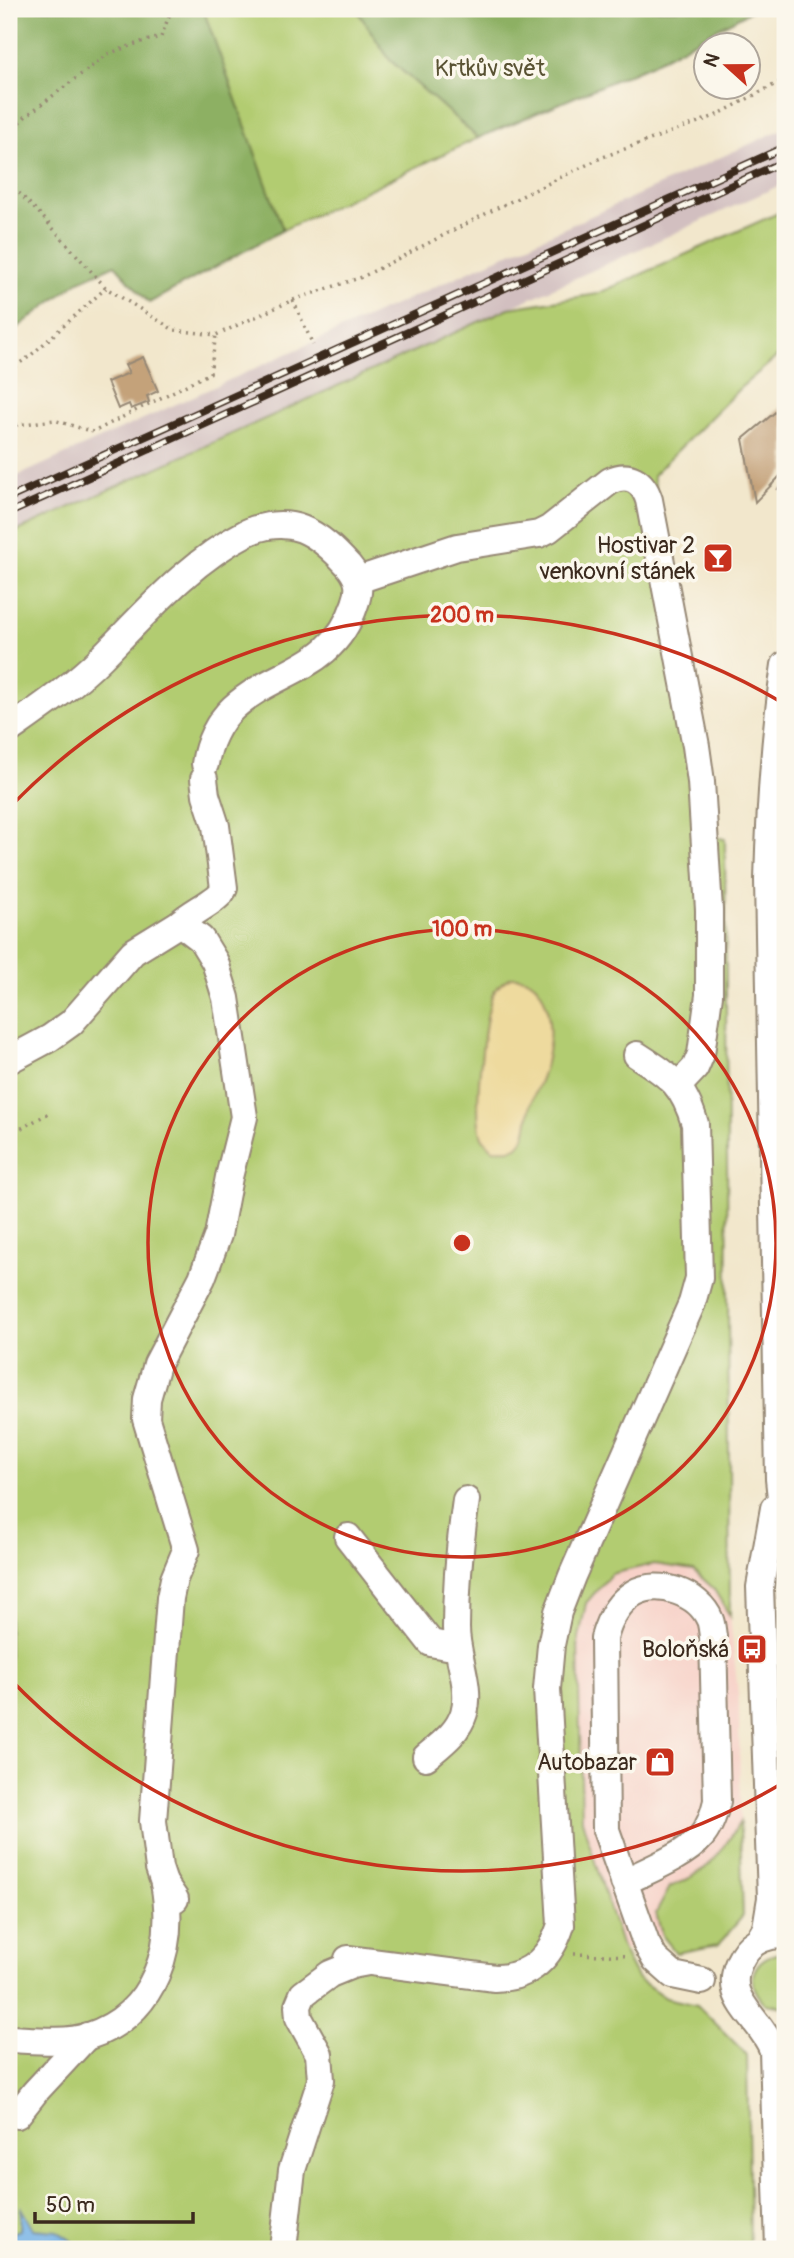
<svg xmlns="http://www.w3.org/2000/svg" width="794" height="2258" viewBox="0 0 794 2258" font-family="Pangolin,sans-serif">
<style>
.built{fill:#f7d1c8}
.industrial{fill:#d2bfc0}
.green{fill:#b2cc71;stroke:#767b48;stroke-width:2}
.forest{fill:#8db063;stroke:#646d40;stroke-width:2}
.sand{fill:#eeda9e;stroke:#94825e;stroke-width:2}
.water{fill:#73b1e6;stroke:#576e82;stroke-width:2}
.building{fill:#c4a27a}
.lines{fill:none;stroke-linecap:round;stroke-linejoin:round}
.minor-casing{stroke:#968875;stroke-width:30}
.path{stroke:#968875;stroke-width:3.5;stroke-dasharray:2 5;stroke-linecap:butt}
.minor{stroke:#fff;stroke-width:26}
.rail-casing{stroke:#3b2a1e;stroke-width:8}
.rail{stroke:#fbf7ec;stroke-width:5;stroke-dasharray:16;stroke-linecap:butt}
.ring{fill:none;stroke:#c8321e;stroke-width:3.5}
.labels{text-anchor:middle;stroke-width:7;stroke-linejoin:round;paint-order:stroke}
.park-label{font-size:23px;fill:#595233;stroke:#fbf7ec}
.poi-label{font-size:23px;fill:#3b2a1e;stroke:#fbf7ec;text-anchor:end}
.centre{fill:#c8321e;stroke:#fbf7ec;stroke-width:3.5}
.ring-label{font-size:21px;text-anchor:middle;font-weight:bold;fill:#c8321e;stroke:#fbf7ec;stroke-width:7;stroke-linejoin:round;paint-order:stroke}
</style>
<rect width="100%" height="100%" fill="#fbf7ec"/>
<filter id="ink" filterUnits="userSpaceOnUse"><feTurbulence type="fractalNoise" baseFrequency=".0143" numOctaves="2"/><feDisplacementMap in="SourceGraphic" scale="14" xChannelSelector="R" yChannelSelector="G"/><feConvolveMatrix kernelMatrix="1 2 1 2 8 2 1 2 1" color-interpolation-filters="sRGB"/></filter>
<filter id="wash" filterUnits="userSpaceOnUse"><feTurbulence type="fractalNoise" baseFrequency=".00686" numOctaves="4" result="noise"/><feDisplacementMap in="SourceGraphic" scale="28" xChannelSelector="R" yChannelSelector="G"/><feGaussianBlur stdDeviation="1.57" result="paint"/><feColorMatrix in="noise" values="0 0 0 0 0 0 0 0 0 0 0 0 0 0 0 0 0 1.4 0 .05"/><feComposite in="paint" operator="in"/></filter>
<g filter="url(#wash)">
<rect width="100%" height="100%" fill="#f2e7cc"/>
<path class="built" d="M654,1564L693,1569L713,1588L730,1616L739,1703L740,1822L715,1861L689,1880L670,1887L656,1913L662,1935L646,1943L623,1951L602,1890L582,1820L578,1642L586,1603L611,1573Z"/>
<path class="industrial" d="M785,128V183L9,535V480Z"/>
<g class="green">
<path d="M203,9H356L390,60L478,138L283,230Z"/>
<path d="M785,210V350L740,388L653,475L710,776L713,837L725,839L730,1616L713,1588L693,1570L654,1564L611,1574L586,1603L578,1643L582,1820L623,1951L637,1978L666,1998L697,2005L747,2055L750,2249H9V535L509,308L597,294Z"/>
<path d="M740,1822L743,1916L718,1945L676,1953L662,1935L656,1913L670,1887C711,1871 718,1857 740,1822Z"/>
<path d="M781,1953L785,1954L784,2007L766,2004C744,1984 751,1957 781,1953Z"/>
</g>
<g class="forest">
<path d="M9,9H203L283,230L149,303L115,265L79,281L9,334Z"/>
<path d="M356,9H754L650,65L478,138L390,60Z"/>
</g>
<path class="sand" d="M511,977C553,973 553,1035 546,1063C543,1077 535,1090 531,1104C528,1115 528,1136 519,1145C513,1151 501,1149 493,1149C489,1145 485,1142 482,1137C472,1116 484,1019 492,996C496,987 503,981 511,977Z"/>
<path class="water" d="M21,2208L33,2229L57,2231L84,2249H9V2234L20,2230Z"/>
<g id="blocks">
<g class="building">
<path d="M143,357L158,391L147,396L149,402L131,409L129,404L118,409L107,382L129,373L125,365Z"/>
<path d="M785,404V471L755,502L743,439Z"/>
</g>
</g>
</g>
<g filter="url(#ink)">
<use href="#blocks" fill-opacity="0" stroke="#968875" stroke-width="2"/>
<g class="lines">
<g class="minor-casing">
<g id="minor">
<path d="M358,580L457,547L539,534L549,529L610,481C629,472 643,481 649,500L696,746L701,782L709,910V995L701,1054L695,1068L678,1086"/>
<path d="M785,665C774,737 770,807 768,880L779,1479L785,1536"/>
<path d="M9,730C40,708 74,685 101,658C145,614 189,562 246,533C263,525 284,522 302,529C320,536 335,551 348,565C359,578 361,588 355,604C333,671 276,668 233,708C218,722 208,743 205,764"/>
<path d="M180,923C191,912 220,900 224,888L216,826L206,795L204,779"/>
<path d="M9,1060L50,1038L71,1023L133,952L180,923L201,939L215,962L226,998L244,1117L229,1177L218,1235L202,1278L157,1364L147,1399L146,1419L186,1550L174,1579L170,1598L153,1821L159,1868L164,1883L175,1899"/>
<path d="M348,1537L431,1643L446,1646L457,1644"/>
<path d="M426,1757C440,1745 458,1733 464,1713C472,1687 456,1656 456,1628C456,1585 460,1542 466,1500"/>
<path d="M624,1882C646,1871 685,1856 701,1837C710,1827 714,1814 717,1801L713,1636C712,1631 712,1625 710,1620C699,1593 659,1579 634,1593C617,1603 609,1620 604,1638L606,1830L646,1943L655,1959L673,1975L702,1981"/>
<path d="M759,1940L766,1928L771,1898L760,1587L774,1508"/>
<path d="M348,1959L495,1978C530,1978 551,1957 561,1925L547,1689L551,1645L558,1612L572,1576L692,1303L699,1278L695,1124C683,1084 671,1077 637,1055"/>
<path d="M9,2039C34,2040 65,2044 89,2036C156,2014 176,1946 164,1883"/>
<path d="M17,2115L35,2092L87,2036"/>
<path d="M283,2249L292,2170L321,2080L319,2054L299,2018L298,2006L303,1994L330,1974L352,1965L368,1962"/>
<path d="M779,2249L773,2050C759,2014 717,1998 743,1955C752,1940 769,1934 785,1935"/>
</g>
</g>
<g class="path">
<path d="M155,9L168,11"/>
<path d="M9,132L26,116L108,54L141,42L161,37L169,16V9"/>
<path d="M9,183L41,215L106,288L174,330L216,335L293,300L362,277L495,209L603,157L715,116L785,79"/>
<path d="M293,300L313,345"/>
<path d="M9,370L29,357L106,288"/>
<path d="M9,426L54,420L93,432L210,373L216,335"/>
<path d="M771,485L785,492"/>
<path d="M9,1135L51,1112"/>
<path d="M574,1954L629,1956"/>
</g>
<use href="#minor" class="minor"/>
<g class="rail-casing">
<g id="rail">
<path d="M9,498L785,147"/>
<path d="M9,513L785,161"/>
</g>
</g>
<use href="#rail" class="rail"/>
</g>
</g>
<g class="ring">
<circle cx="462" cy="1243" r="314"/>
<path d="M781 1784A628 628 0 0 1 10 1679M10 807A628 628 0 0 1 781 702"/>
</g>
<defs>
<g id="bar-square" transform="scale(1.575)"><rect x="-9" y="-9" width="18" height="18" rx="4" fill="#c8321e" stroke="#fbf7ec"/><path d="M-6-5H6L.8 .8V4.5H3.5V6h-7V4.5H-.8V.8Z" fill="#fff"/></g>
<g id="bus-square" transform="scale(1.575)"><rect x="-9" y="-9" width="18" height="18" rx="4" fill="#c8321e" stroke="#fbf7ec"/><path d="M-5-6H5V4H4V6H2V4H-2V6H-4V4H-5ZM-3.5-4V0h7V-4ZM-3.5 1.2v1.5H-2V1.2ZM2 1.2v1.5H3.5V1.2Z" fill="#fff"/></g>
<g id="shop-square" transform="scale(1.575)"><rect x="-9" y="-9" width="18" height="18" rx="4" fill="#c8321e" stroke="#fbf7ec"/><path d="M-5-2.5h2.3a2.7 3.5 0 0 1 5.4 0H5L5.5 6h-11ZM-1.5-2.5h3a1.5 2.3 0 0 0-3 0Z" fill="#fff"/></g>
</defs>
<g fill-rule="evenodd">
<use href="#bar-square" x="718" y="558"/>
<use href="#bus-square" x="752" y="1649"/>
<use href="#shop-square" x="660" y="1762"/>
</g>
<g class="labels">
<g class="park-label">
<text x="490" y="76">Krtkův svět</text>
</g>
<g class="poi-label">
<text x="695" y="553">Hostivar 2<tspan x="695" dy="26">venkovní stánek</tspan></text>
<text x="729" y="1657">Boloňská</text>
<text x="637" y="1770">Autobazar</text>
</g>
</g>
<circle cx="462" cy="1243" r="10" class="centre"/>
<g class="ring-label">
<text x="462" y="622">200 m</text>
<text x="462" y="936">100 m</text>
</g>
<rect width="794" height="2258" fill="none" stroke="#fbf7ec" stroke-width="35"/>
<g transform="translate(727 66) rotate(291)"><circle r="33" fill="#fbf7ec" stroke="#aea59a" stroke-width="2"/>
<path d="M0-5L12 26L0 18L-12 26Z" fill="#c8321e"/>
<text y="-10" font-size="19" font-weight="bold" text-anchor="middle" fill="#3b2a1e">N</text>
</g>
<path d="M35 2212v10h158v-10" fill="none" stroke="#3b2a1e" stroke-width="3.5"/>
<text x="46" y="2212" font-size="21" fill="#3b2a1e" stroke="#fbf7ec" stroke-width="5" paint-order="stroke">50 m</text>
</svg>
